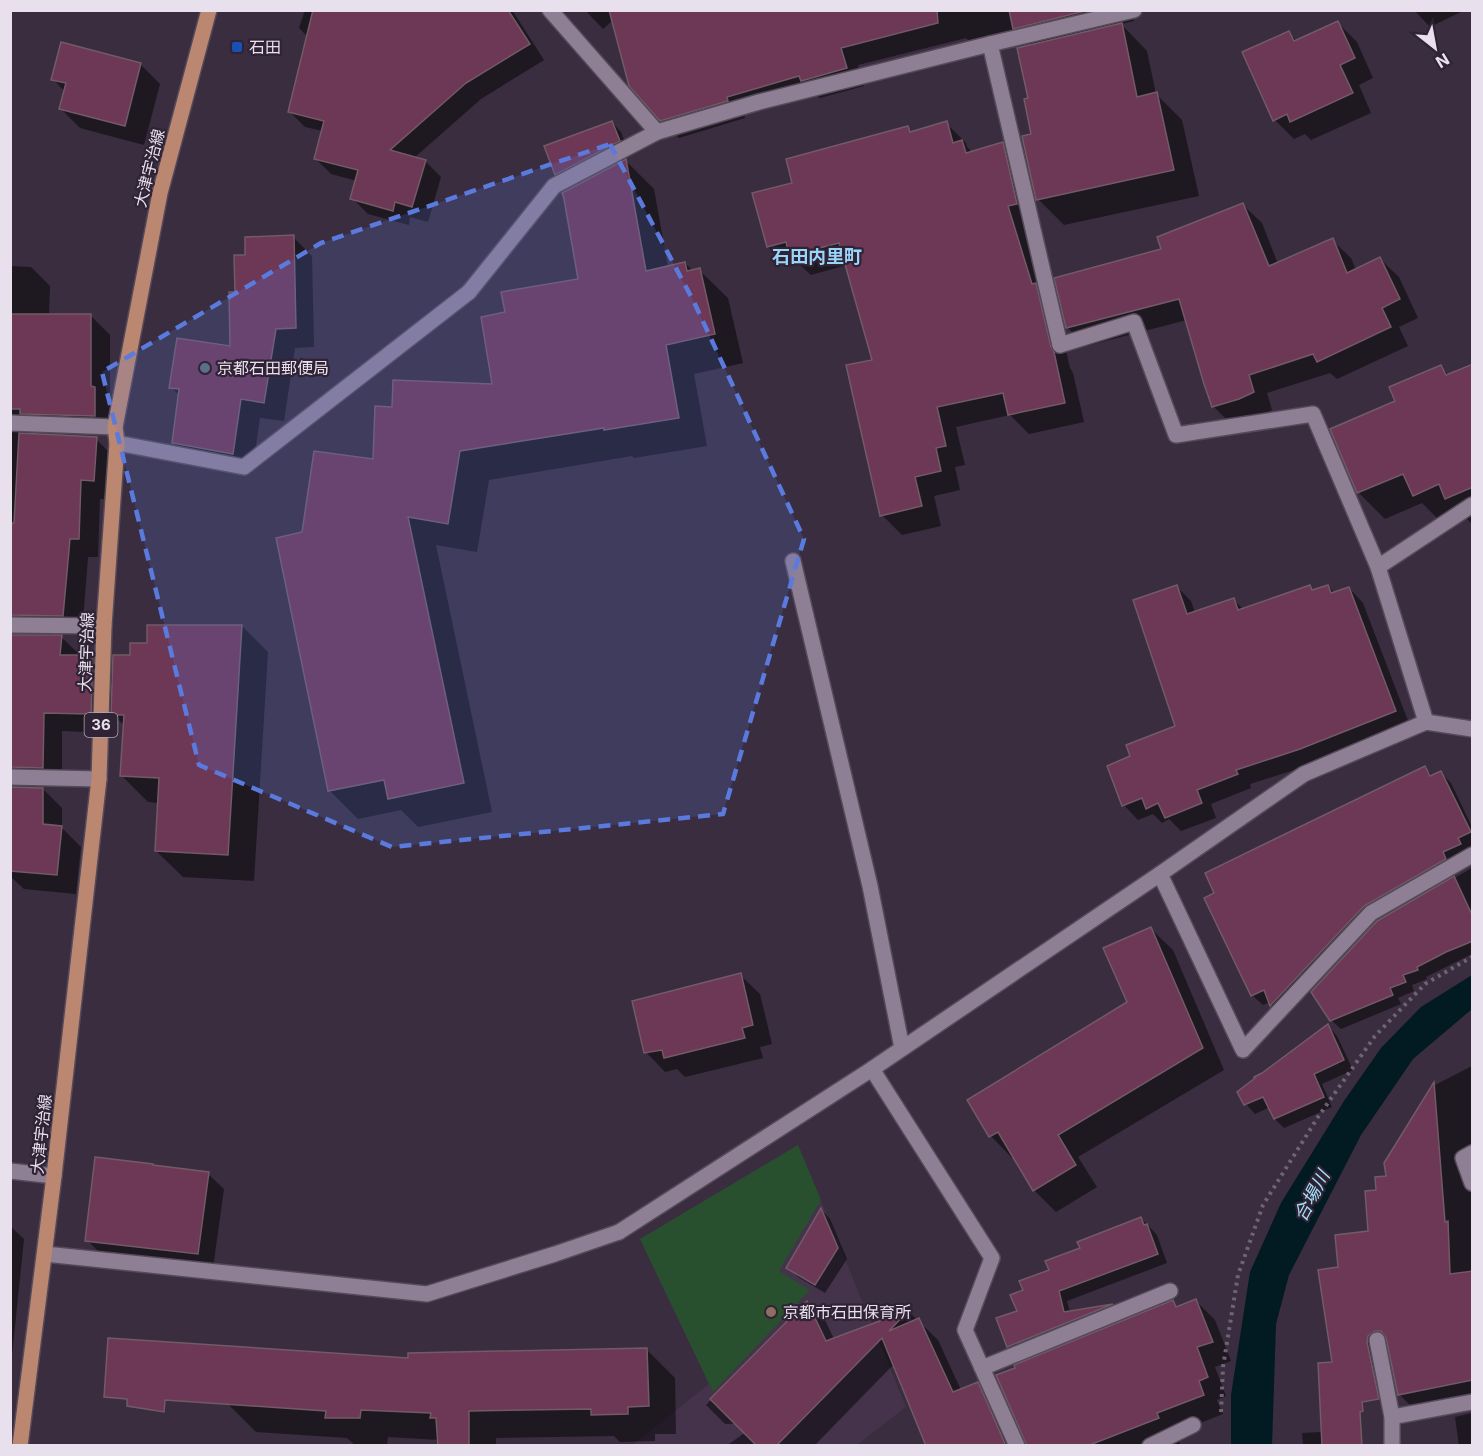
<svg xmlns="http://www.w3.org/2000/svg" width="1483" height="1456" viewBox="0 0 1483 1456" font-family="Inter,'Noto Sans JP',sans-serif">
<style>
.built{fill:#44334b}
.green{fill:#28502f}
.water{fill:#021a22}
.shadow{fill:#0007}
.building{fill:#6d3756;stroke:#725a66;stroke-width:1.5}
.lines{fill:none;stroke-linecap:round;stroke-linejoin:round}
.lane-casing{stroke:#554a59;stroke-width:18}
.street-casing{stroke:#554a59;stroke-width:18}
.primary-casing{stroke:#554a59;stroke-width:18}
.path{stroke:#6f6474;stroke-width:4;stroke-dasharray:3 4.5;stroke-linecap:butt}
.lane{stroke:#8e7f95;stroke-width:15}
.street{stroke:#8e7f95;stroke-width:15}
.primary{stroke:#bc8770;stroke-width:15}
.marked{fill:#5a7ade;fill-opacity:0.2;stroke:#5a7ade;stroke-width:4.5;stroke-dasharray:12 8;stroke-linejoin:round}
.transit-dot{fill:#1a4fb4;stroke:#2f2335;stroke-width:2}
.service-dot{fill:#5c6f8a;stroke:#2f2335;stroke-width:2}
.education-dot{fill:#8d6e63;stroke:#2f2335;stroke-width:2}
.labels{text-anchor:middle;stroke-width:4.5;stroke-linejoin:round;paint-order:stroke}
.shield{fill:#2f2335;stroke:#b0a7b5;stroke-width:1.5}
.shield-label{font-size:15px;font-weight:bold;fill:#e8e0ec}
.poi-label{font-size:16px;fill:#e8e0ec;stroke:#2f2335;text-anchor:start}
.street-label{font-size:16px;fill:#e8e0ec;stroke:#2f2335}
.neighbourhood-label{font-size:18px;font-weight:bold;fill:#99d4f9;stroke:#2f2335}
.water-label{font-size:18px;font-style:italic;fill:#a4e2f9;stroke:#2f2335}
</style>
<rect width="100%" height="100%" fill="#392d3f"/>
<path class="built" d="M798,1145L906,1407L857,1445L631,1446L709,1384L640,1239Z"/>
<path class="green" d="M798,1145L821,1200L779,1271L810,1290L713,1392L640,1239Z"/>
<path class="water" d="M1472,975V1009L1413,1059L1361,1135L1289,1275L1276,1324L1272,1445H1231V1395L1250,1272L1281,1203L1344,1101L1381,1048L1421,1007Z"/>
<g class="shadow">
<path d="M305,10H512L544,60L481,99L414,158L425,161L441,177L428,222L410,217L409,225L368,214L352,198L357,181L331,174L315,158L323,131L305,127L289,111L308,37L299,28Z"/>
<path d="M585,10H1136L1133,16L1134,21L1121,24L1147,51L1156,94L1182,120L1199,196L1064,225L1038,199L1029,99L1032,46L1021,34L973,45L966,38L858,65L864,86L820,98L815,94L744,114L745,118L679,138L661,120L613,20L603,29Z"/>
<path d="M1414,10H1465L1430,27Z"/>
<path d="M1338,23L1357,42L1373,78L1359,85L1371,113L1311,140L1305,134L1294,139L1275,120L1289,33L1297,41Z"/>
<path d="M62,44L141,65L160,84L144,145L80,128L61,109L65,92L53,79Z"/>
<path d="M612,122L621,132L628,150L566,183L556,174Z"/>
<path d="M946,123L966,143L967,147L973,153L1002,144L1022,163L1070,368L1073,373L1084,422L1029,434L1010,415L956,427L965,465L955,467L960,490L934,496L941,526L902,535L882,515L873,361L847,265L811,275L798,263L788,266L768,247L794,184L908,128L912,132Z"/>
<path d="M626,161L654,189L668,267L685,263L693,271L699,270L728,298L743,363L694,374L707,446L634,458L632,456L489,480L477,552L436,545L492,812L418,827L401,810L358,819L329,790L303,534L374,461L393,409L493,386L507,313L580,280Z"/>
<path d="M1243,205L1262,223L1278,264L1332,240L1351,258L1356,270L1380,259L1399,277L1418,318L1399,327L1408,346L1337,379L1330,373L1267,393L1272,410L1258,417L1232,425L1213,406L1187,320L1086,346L1068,328L1056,279L1163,250Z"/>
<path d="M293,237L312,256L314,347L295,348L284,421L260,418L252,473L193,462L173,443L180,396L171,387L231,348L237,294L247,256Z"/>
<path d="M10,266L31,267L50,286L49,316H91L110,335V403L114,407V435L30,432L21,434L96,439L115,458L113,499H100L98,557H88L82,634H58L81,656H93L114,677L131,657L148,645L242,626L268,652L254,881L183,877L156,851L159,803L148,802L122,776L125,726L110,712V733L62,731V786H33L31,784L10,780Z"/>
<path d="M1440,366L1449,375L1472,366V524L1460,512L1440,521L1422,503L1385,519L1359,493L1332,429L1397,402Z"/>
<path d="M1328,586L1335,593L1349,588L1363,603L1410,726L1316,763L1250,784L1251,788L1211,804L1216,818L1181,831L1169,819L1162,823L1153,814L1138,820L1124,805L1132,757L1177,727V587L1191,601L1195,613L1234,600L1244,610L1310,587L1314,591Z"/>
<path d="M1425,768L1433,776L1440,772L1451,783L1472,827V860L1376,915L1282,1016L1272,1005L1270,1002L1263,1005L1252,995Z"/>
<path d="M43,789L62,808V828L81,847L76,894L24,889L10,876V807Z"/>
<path d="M1472,868V954L1426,977L1427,979L1412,985L1414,991L1398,998L1401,1004L1341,1029L1331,1020L1378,922Z"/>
<path d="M1151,929L1173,950L1224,1070L1078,1157L1097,1187L1056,1212L1034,1190L1014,1156L1012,1158L991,1136L969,1100L1129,1003Z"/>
<path d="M740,975L760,994L772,1044L760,1047L763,1058L685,1077L677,1069L665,1072L646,1052Z"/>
<path d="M1328,1026L1337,1036L1353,1070L1322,1084L1332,1107L1284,1128L1275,1119L1270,1107L1255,1114L1246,1104Z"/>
<path d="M1472,1066V1162L1468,1165L1466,1175L1472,1192V1407H1412L1399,1394L1389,1343L1384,1344L1382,1368L1346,1373L1340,1268L1370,1232L1378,1191L1388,1178L1433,1086Z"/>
<path d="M208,1174L224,1189L213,1268L103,1256L87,1240Z"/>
<path d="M822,1210L830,1219L847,1259L825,1293L798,1277L788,1267Z"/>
<path d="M1141,1218L1157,1235L1167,1263L1067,1301L1070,1312L1112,1306L1120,1314L1018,1356L1008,1346L1025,1291L1051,1271Z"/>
<path d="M10,1226L24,1239L11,1365H10Z"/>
<path d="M1196,1301L1215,1320L1231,1361L1215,1367L1226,1396L1217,1400L1223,1414L1175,1433L1181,1446H1028L1173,1302L1178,1308Z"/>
<path d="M807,1303L826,1322L834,1339L909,1312L938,1340L961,1390L977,1384L997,1403L1016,1446H928L894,1364L814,1446H726L759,1423L725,1424L706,1405Z"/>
<path d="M647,1350L675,1378L676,1434H655V1441L620,1442L614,1436L496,1438V1446H440V1440L388,1437L387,1445H355L347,1438L256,1432L228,1404L409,1359Z"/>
<path d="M1472,1413V1446H1459L1455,1417Z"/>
<path d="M1341,1431L1354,1446H1303L1302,1433Z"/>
</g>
<g class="building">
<path d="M313,10H508L530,44L466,83L390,150L426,160L412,207L395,202L393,211L350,199L358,170L314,159L324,121L288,112Z"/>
<path d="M609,10H937L938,23L841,48L847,68L801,81L799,76L727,97L728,101L660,121L629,86Z"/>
<path d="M1009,10H1089L1013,29Z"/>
<path d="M1338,21L1355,58L1340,65L1353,93L1290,122L1287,114L1273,121L1242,52L1289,31L1294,41Z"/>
<path d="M1122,23L1137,97L1157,92L1174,170L1036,200L1022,136L1031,134L1024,99L1028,98L1017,48Z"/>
<path d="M61,42L141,63L125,126L59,109L66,83L51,80Z"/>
<path d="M612,121L620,141L555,175L544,146Z"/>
<path d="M947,121L953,143L962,140L966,153L1003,142L1017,204L1008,206L1032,284L1036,283L1051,347L1054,352L1065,403L1008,415L1003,393L937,407L946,446L936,448L941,471L915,477L922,506L880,516L846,365L872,360L839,243L789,256L786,242L767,247L752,193L792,183L786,159L908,126L910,132Z"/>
<path d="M626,159L646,271L685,262L687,271L700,268L715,334L666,345L679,418L604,430V428L460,451L448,524L408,517L464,783L388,799L384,780L328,791L276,538L302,532L314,451L373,459L375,406L392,407L393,380L492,384L481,317L505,312L501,292L578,279L564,199L562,193Z"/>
<path d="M1243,203L1269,266L1333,238L1347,273L1380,257L1400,299L1382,308L1391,327L1317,362L1313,354L1249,375L1254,392L1239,399L1212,407L1204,384L1179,299L1066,328L1054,278L1161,249L1157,237Z"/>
<path d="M294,235L296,328L276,329L264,403L241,399L233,454L172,443L179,389L169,388L177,338L230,346L229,292H235L234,255H245V237Z"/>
<path d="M10,314H91V386L95,387V416L20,414V409H10Z"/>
<path d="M1473,364V487L1445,499L1439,484L1413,496L1403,474L1357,493L1330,429L1395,401L1389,387L1441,365L1446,375Z"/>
<path d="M19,433L97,437L94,481L81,480L79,539H70L63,616L10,615V523H14Z"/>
<path d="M1177,585L1187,614L1234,598L1238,610L1310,585L1312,590L1328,585L1331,593L1349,587L1396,711L1300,749L1236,770L1238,774L1197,790L1202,803L1165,818L1158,803L1146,809L1142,798L1122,806L1107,766L1130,756L1126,745L1175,726L1133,600Z"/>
<path d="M147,625H242L228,855L155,851L159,778L120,776L124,715H111L113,655H130V643H147Z"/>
<path d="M10,635H62L60,655H93L91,714L44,713L43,768L10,767Z"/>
<path d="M1425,766L1430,776L1441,771L1471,832L1458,838L1461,844L1443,852L1446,859L1364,906L1270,1006L1264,990L1251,996L1204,898L1214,893L1205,873Z"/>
<path d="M10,787L43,788V824L62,826L57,875L10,871Z"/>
<path d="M1454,876L1473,917V941L1446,952L1417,967L1418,970L1403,975L1406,982L1390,988L1393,995L1330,1021L1311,992L1377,921Z"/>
<path d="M1151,927L1203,1048L1058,1135L1076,1165L1033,1191L998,1132L989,1137L967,1100L1127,1002L1103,948Z"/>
<path d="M741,973L753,1025L742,1028L745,1038L664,1058L662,1050L644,1053L632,1001Z"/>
<path d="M1328,1024L1344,1060L1314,1074L1324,1097L1274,1119L1263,1097L1244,1105L1237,1092L1255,1078L1254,1077L1262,1073Z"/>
<path d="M1434,1082L1445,1222L1448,1221L1450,1274L1473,1271V1380L1398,1395L1386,1338L1381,1331H1375L1368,1336L1367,1342L1379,1399L1362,1402L1363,1411L1360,1412L1362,1446H1322L1318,1363L1332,1362L1318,1270L1338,1267L1335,1235L1368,1231L1365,1191L1376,1190L1375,1177L1386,1176L1384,1163Z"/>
<path d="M95,1157L153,1164V1165L209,1172L198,1254L85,1241Z"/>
<path d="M821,1208L838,1248L815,1285L786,1268Z"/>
<path d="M1141,1217L1144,1225L1147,1224L1158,1254L1059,1291L1064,1312L1113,1304L1007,1347L996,1318L1017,1311L1010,1295L1023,1290L1019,1281L1049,1270L1045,1261L1080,1248L1077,1242Z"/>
<path d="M1196,1299L1213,1342L1197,1347L1208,1377L1199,1381L1204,1395L1157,1413L1159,1418L1087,1446H1027L996,1375L1015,1368L1014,1365L1173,1300L1176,1307Z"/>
<path d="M807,1301L826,1341L909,1310L889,1331L919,1318L953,1392L978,1382L1006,1446H926L882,1338L776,1446H757L710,1399Z"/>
<path d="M108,1338L408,1358V1353L647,1348L649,1406L628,1407V1414L591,1415V1409L469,1411V1446H438L436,1418H430L431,1413L361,1410L360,1418H325L326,1411L165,1400L164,1412L127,1406V1399L104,1397Z"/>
</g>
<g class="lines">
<g class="lane-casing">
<g id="lane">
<path d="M657,132L759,102L990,44L1134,10"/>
<path d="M1060,345L1134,322L1176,435L1313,414L1378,567L1472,505"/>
<path d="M10,423L115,427"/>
<path d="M117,443L244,467L469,292"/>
<path d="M10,777L99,779"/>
<path d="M45,1254L427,1294L555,1254L619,1232"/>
<path d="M1392,1417L1472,1402"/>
</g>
</g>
<g class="street-casing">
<g id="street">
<path d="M990,44L1060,345"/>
<path d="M469,292L554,186L657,132L550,10"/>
<path d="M793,561L870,886L902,1048"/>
<path d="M1378,567L1426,722"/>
<path d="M10,625L104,626"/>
<path d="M1160,874L1243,1050L1371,913L1472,855"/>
<path d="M872,1069L992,1258L965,1330L1017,1446"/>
<path d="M1472,1153L1463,1158L1472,1183"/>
<path d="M10,1171L54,1176"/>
<path d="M619,1232L872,1069L1160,874L1304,774L1426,722L1472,729"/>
<path d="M1377,1340L1392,1417V1446"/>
<path d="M982,1368L1170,1291"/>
<path d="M1150,1446L1193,1425"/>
</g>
</g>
<g class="primary-casing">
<path id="primary" d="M20,1446L54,1176L99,779L104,626L117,443L115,427L160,193L209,10"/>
</g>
<path class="path" d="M1221,1412L1223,1367L1238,1275L1263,1205L1318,1117L1375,1036L1425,984L1472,957"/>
<use href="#lane" class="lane"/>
<use href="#street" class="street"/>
<use href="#primary" class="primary"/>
</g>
<path class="marked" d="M610,144L694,302L804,539L723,814L392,847L199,765L102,372L321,243Z"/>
<rect class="transit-dot" x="231" y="41" width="12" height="12" rx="3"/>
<circle class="service-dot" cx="205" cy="368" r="6"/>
<circle class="education-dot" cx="771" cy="1312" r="6"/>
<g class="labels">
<rect class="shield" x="84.5" y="713" width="33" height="24" rx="4.5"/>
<g class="shield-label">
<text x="101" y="730">36</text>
</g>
<g class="poi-label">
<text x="249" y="53">石田</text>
<text x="217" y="374">京都石田郵便局</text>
<text x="783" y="1318">京都市石田保育所</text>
</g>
<g class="street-label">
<text transform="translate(149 168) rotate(-76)" y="6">大津宇治線</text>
<text transform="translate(86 652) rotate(-88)" y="6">大津宇治線</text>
<text transform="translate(41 1134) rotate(-84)" y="6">大津宇治線</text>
</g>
<g class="neighbourhood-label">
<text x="817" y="263">石田内里町</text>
</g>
<g class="water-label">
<text transform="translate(1312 1196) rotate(-62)" y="6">合場川</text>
</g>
</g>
<rect width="1483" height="1456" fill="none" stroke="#e8e0ec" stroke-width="24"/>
<g transform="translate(1435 48) rotate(149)" stroke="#2f2335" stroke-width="4.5" paint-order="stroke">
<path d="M0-4.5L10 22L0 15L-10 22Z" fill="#e8e0ec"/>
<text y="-9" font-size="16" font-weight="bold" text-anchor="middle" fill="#e8e0ec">N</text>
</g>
</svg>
